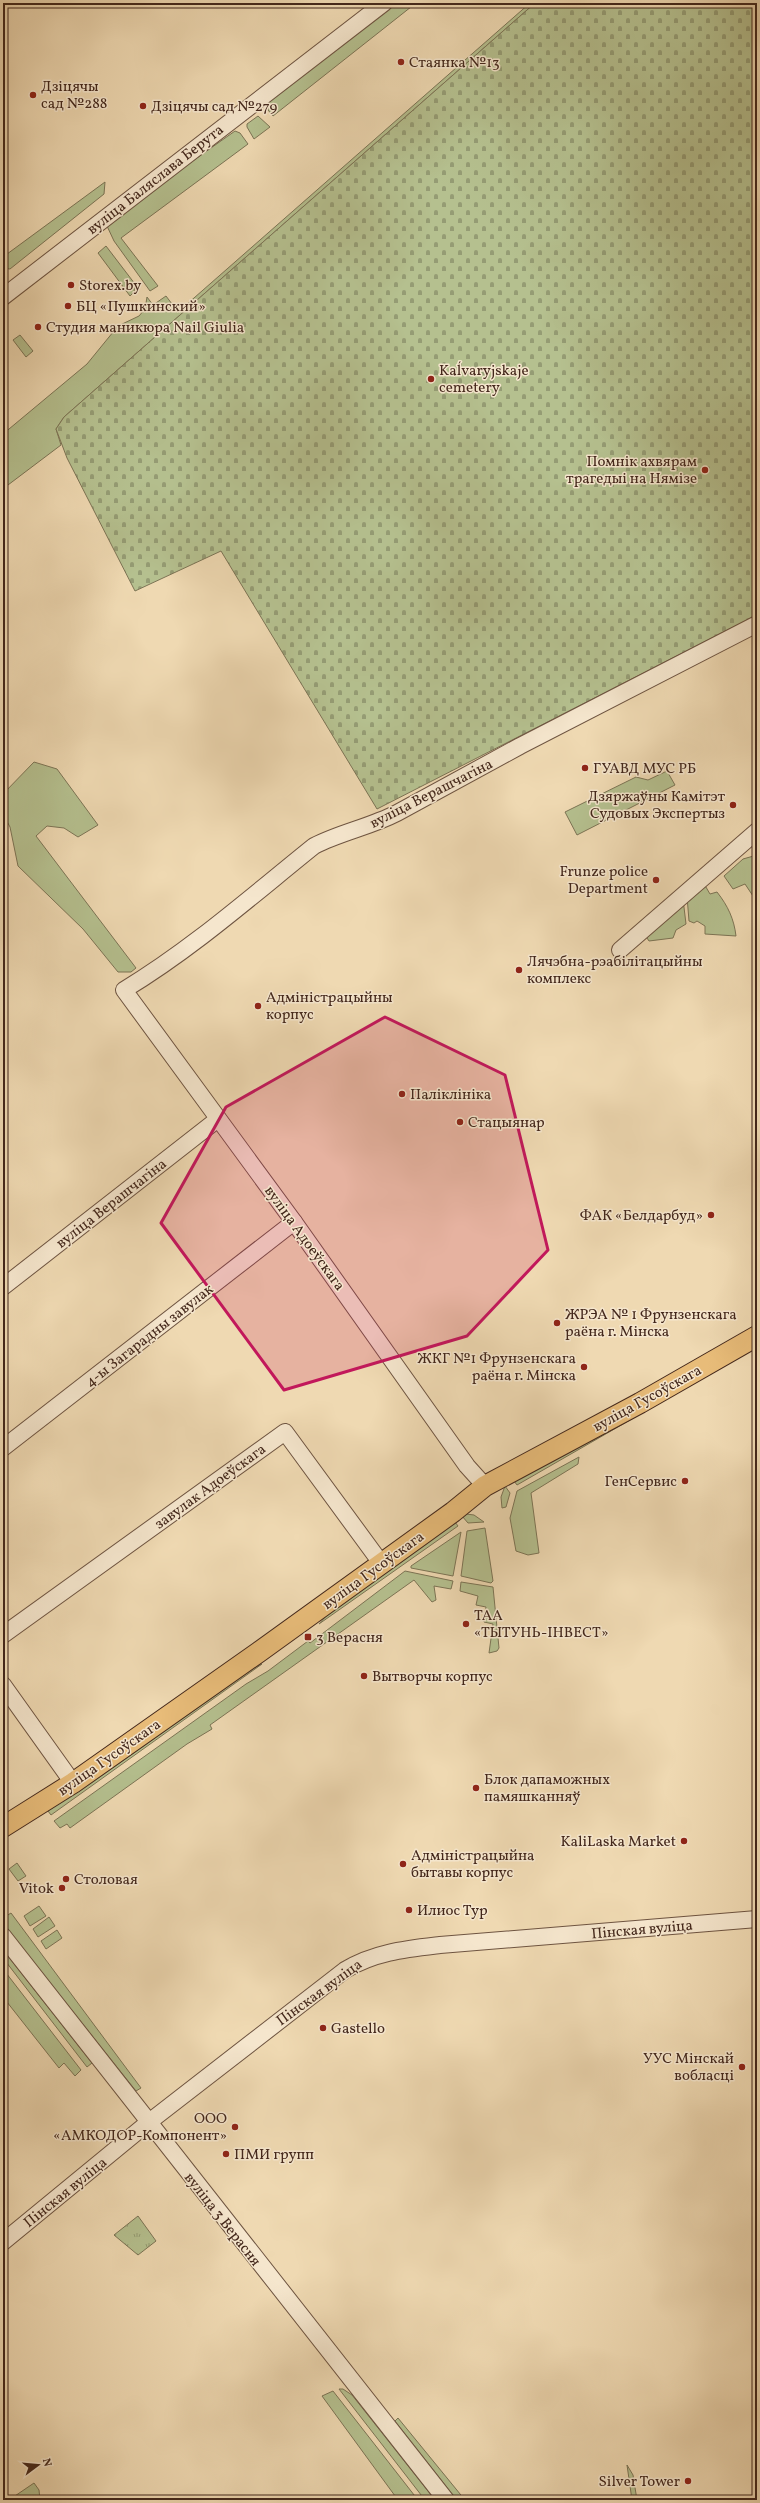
<svg xmlns="http://www.w3.org/2000/svg" width="760" height="2503" viewBox="0 0 760 2503" font-family="Vollkorn,serif">
<style>
.grass{fill:#b5c08f;stroke:#7c7455}
.cemetery{fill:url(#cemetery-stones);stroke:#7c7455}
.park{fill:url(#park-tufts);stroke:#7c7455}
.lines{fill:none;stroke-linecap:round;stroke-linejoin:round}
.minor-casing{stroke:#6e5441;stroke-width:18}
.major-casing{stroke:#43271b;stroke-width:22}
.minor{stroke:#f5e6cd;stroke-width:16}
.major{stroke:#e8bc79;stroke-width:20}
.marked{fill:#c2185b;fill-opacity:0.2;stroke:#c2185b;stroke-width:3;stroke-linejoin:round}
.poi-dot{fill:#8f2418;stroke:#f5e6cd;stroke-width:1.5}
.labels{text-anchor:middle;stroke-width:3;stroke-linejoin:round;paint-order:stroke}
.poi-label{font-size:15px;fill:#43271b;stroke:#f5e6cd;text-anchor:start}
.street-label{font-size:15px;fill:#43271b;stroke:#f5e6cd}
</style>
<defs>
<pattern id="cemetery-stones" width="16" height="16" patternUnits="userSpaceOnUse"><rect width="16" height="16" fill="#b5c08f"/><path d="M2 7V4a2 2 0 0 1 4 0v3zM10 15v-3a2 2 0 0 1 4 0v3z" fill="#959c74"/></pattern>
<pattern id="park-tufts" width="24" height="20" patternUnits="userSpaceOnUse"><rect width="24" height="20" fill="#b5c08f"/><path d="M3 7l-1-3M5 7V3M7 7l1-3M15 17l-1-3M17 17v-4M19 17l1-3" fill="none" stroke="#959c74"/></pattern>
</defs>
<rect width="100%" height="100%" fill="#efd9b2"/>
<filter id="stains"><feTurbulence type="fractalNoise" baseFrequency=".005" numOctaves="4"/><feColorMatrix values="0 0 0 0 .2 0 0 0 0 .09 0 0 0 0 .02 0 0 0 .5 -.17"/></filter>
<radialGradient id="worn" r=".72"><stop offset=".6" stop-color="#630" stop-opacity="0"/><stop offset="1" stop-color="#630" stop-opacity=".3"/></radialGradient>
<g class="grass">
<path d="M391,3H416L273,116L268,110V102Z"/>
<path d="M530,3H535L64,417L56,429L61,445L4,488L3,487V434L87,364L118,326L139,316L145,309L147,297L153,305L166,296L178,312Z"/>
<path d="M258,116L270,127L254,139L247,127V124Z"/>
<path d="M235,131L240,133L248,144L121,238L158,286L150,291L114,241L107,226L109,220Z"/>
<path d="M105,182L104,194L10,269L3,268V257Z"/>
<path d="M106,246L135,284L134,292L130,296L98,253Z"/>
<path d="M20,335L33,351L26,357L13,340Z"/>
<path d="M34,762L57,769L98,825L78,837L64,828L47,826L36,836L136,968L131,972H118L83,929L18,866L10,827L3,814V794Z"/>
<path d="M667,771L675,785L577,835L565,812L636,777L648,780Z"/>
<path d="M757,855V902L745,884L733,889L724,876L743,859Z"/>
<path d="M703,882L710,894L717,892C728,906 734,919 736,936L705,934V926L697,921L694,923L689,921L687,896Z"/>
<path d="M683,899L686,924L676,930L673,938L649,941L645,935Z"/>
<path d="M637,1416L517,1485L514,1481Z"/>
<path d="M579,1457L578,1464L531,1493L539,1553L528,1555L516,1551L510,1518L517,1491Z"/>
<path d="M505,1486L510,1493L506,1507L502,1508L501,1497Z"/>
<path d="M466,1514L474,1515L484,1522L468,1523L462,1516Z"/>
<path d="M455,1522L458,1526L319,1624L333,1608Z"/>
<path d="M485,1528L493,1581L491,1583L461,1576L467,1531Z"/>
<path d="M461,1532L453,1576L411,1568V1566Z"/>
<path d="M405,1571L453,1581L451,1589L434,1586L436,1600L432,1602L414,1580L210,1725L212,1729L187,1744L70,1828L67,1824L60,1828L54,1821L246,1684L268,1671L308,1641L310,1643Z"/>
<path d="M461,1582L493,1587L499,1648L497,1651L489,1653L493,1624L484,1622L486,1607L476,1605L478,1596L460,1591Z"/>
<path d="M262,1664L51,1815L48,1811L241,1674Z"/>
<path d="M17,1863L26,1876L18,1881L9,1869Z"/>
<path d="M39,1906L46,1916L30,1926L24,1916Z"/>
<path d="M11,1913L141,2088L136,2091L3,1924V1918Z"/>
<path d="M49,1917L55,1926L38,1937L33,1929Z"/>
<path d="M57,1930L62,1938L46,1949L41,1941Z"/>
<path d="M3,1950L92,2063L87,2067L3,1958Z"/>
<path d="M3,1969L81,2070L75,2076L64,2063L59,2068L3,1997V1993L7,1990L3,1984Z"/>
<path d="M339,2389H343L352,2395L435,2500H425Z"/>
<path d="M333,2391L418,2500H398L322,2396Z"/>
<path d="M398,2418L465,2500H457L395,2421Z"/>
<path d="M627,2465L633,2475L637,2500H632Z"/>
<path d="M34,2483L39,2490L40,2500H9Z"/>
</g>
<path class="cemetery" d="M535,3H757V615L377,809L221,551L135,591L67,458L56,429L64,417Z"/>
<path class="park" d="M138,2216L156,2241L138,2255L114,2235Z"/>
<g class="lines">
<g class="minor-casing">
<g id="minor">
<path d="M3,297L384,3"/>
<path d="M620,950L757,831"/>
<path d="M3,1287L218,1119"/>
<path d="M3,1448L294,1222"/>
<path d="M485,1486L467,1466L294,1222L124,990C192,949 253,895 314,846C341,832 370,827 397,813L520,746L757,624"/>
<path d="M3,1635L285,1432L381,1563"/>
<path d="M3,1685L73,1783"/>
<path d="M3,1936L446,2500"/>
<path d="M3,2242L149,2122L345,1970C375,1952 406,1949 440,1945L757,1919"/>
</g>
</g>
<g class="major-casing">
<path id="major" d="M3,1827L73,1783L259,1652L453,1512L485,1486L640,1403L757,1336"/>
</g>
<use href="#minor" class="minor"/>
<use href="#major" class="major"/>
</g>
<path class="marked" d="M385,1017L505,1075L548,1250L467,1336L284,1390L161,1223L226,1107Z"/>
<g class="poi-dot">
<circle cx="401" cy="62" r="4"/>
<circle cx="33" cy="95" r="4"/>
<circle cx="143" cy="106" r="4"/>
<circle cx="71" cy="285" r="4"/>
<circle cx="68" cy="306" r="4"/>
<circle cx="38" cy="327" r="4"/>
<circle cx="431" cy="379" r="4"/>
<circle cx="705" cy="470" r="4"/>
<circle cx="585" cy="768" r="4"/>
<circle cx="733" cy="805" r="4"/>
<circle cx="656" cy="880" r="4"/>
<circle cx="519" cy="970" r="4"/>
<circle cx="258" cy="1006" r="4"/>
<circle cx="402" cy="1094" r="4"/>
<circle cx="460" cy="1122" r="4"/>
<circle cx="711" cy="1215" r="4"/>
<circle cx="557" cy="1323" r="4"/>
<circle cx="584" cy="1367" r="4"/>
<circle cx="685" cy="1481" r="4"/>
<circle cx="466" cy="1624" r="4"/>
<rect x="304" y="1633" width="8" height="8" rx="2"/>
<circle cx="364" cy="1676" r="4"/>
<circle cx="476" cy="1788" r="4"/>
<circle cx="684" cy="1841" r="4"/>
<circle cx="403" cy="1864" r="4"/>
<circle cx="66" cy="1879" r="4"/>
<circle cx="62" cy="1888" r="4"/>
<circle cx="409" cy="1910" r="4"/>
<circle cx="323" cy="2028" r="4"/>
<circle cx="742" cy="2067" r="4"/>
<circle cx="235" cy="2127" r="4"/>
<circle cx="226" cy="2154" r="4"/>
<circle cx="688" cy="2481" r="4"/>
</g>
<g class="labels">
<g class="poi-label">
<text x="409" y="67">Стаянка №13</text>
<text x="41" y="91">Дзіцячы<tspan x="41" dy="17">сад №288</tspan></text>
<text x="151" y="111">Дзіцячы сад №279</text>
<text x="79" y="290">Storex.by</text>
<text x="76" y="311">БЦ «Пушкинский»</text>
<text x="46" y="332">Студия маникюра Nail Giulia</text>
<text x="439" y="375">Kaĺvaryjskaje<tspan x="439" dy="17">cemetery</tspan></text>
<text x="697" y="466" text-anchor="end">Помнік ахвярам<tspan x="697" dy="17">трагедыі на Нямізе</tspan></text>
<text x="593" y="773">ГУАВД МУС РБ</text>
<text x="725" y="801" text-anchor="end">Дзяржаўны Камітэт<tspan x="725" dy="17">Судовых Экспертыз</tspan></text>
<text x="648" y="876" text-anchor="end">Frunze police<tspan x="648" dy="17">Department</tspan></text>
<text x="527" y="966">Лячэбна-рэабілітацыйны<tspan x="527" dy="17">комплекс</tspan></text>
<text x="266" y="1002">Адміністрацыйны<tspan x="266" dy="17">корпус</tspan></text>
<text x="410" y="1099">Паліклініка</text>
<text x="468" y="1127">Стацыянар</text>
<text x="703" y="1220" text-anchor="end">ФАК «Белдарбуд»</text>
<text x="565" y="1319">ЖРЭА № 1 Фрунзенскага<tspan x="565" dy="17">раёна г. Мінска</tspan></text>
<text x="576" y="1363" text-anchor="end">ЖКГ №1 Фрунзенскага<tspan x="576" dy="17">раёна г. Мінска</tspan></text>
<text x="677" y="1486" text-anchor="end">ГенСервис</text>
<text x="474" y="1620">ТАА<tspan x="474" dy="17">«ТЫТУНЬ-IНВЕСТ»</tspan></text>
<text x="316" y="1642">3 Верасня</text>
<text x="372" y="1681">Вытворчы корпус</text>
<text x="484" y="1784">Блок дапаможных<tspan x="484" dy="17">памяшканняў</tspan></text>
<text x="676" y="1846" text-anchor="end">KaliLaska Market</text>
<text x="411" y="1860">Адміністрацыйна<tspan x="411" dy="17">бытавы корпус</tspan></text>
<text x="74" y="1884">Столовая</text>
<text x="54" y="1893" text-anchor="end">Vitok</text>
<text x="417" y="1915">Илиос Тур</text>
<text x="331" y="2033">Gastello</text>
<text x="734" y="2063" text-anchor="end">УУС Мінскай<tspan x="734" dy="17">вобласці</tspan></text>
<text x="227" y="2123" text-anchor="end">ООО<tspan x="227" dy="17">«АМКОДОР-Компонент»</tspan></text>
<text x="234" y="2159">ПМИ групп</text>
<text x="680" y="2486" text-anchor="end">Silver Tower</text>
</g>
<g class="street-label">
<text transform="translate(155 179) rotate(-38)" y="5">вуліца Баляслава Берута</text>
<text transform="translate(431 793) rotate(-27)" y="5">вуліца Верашчагіна</text>
<text transform="translate(111 1203) rotate(-38)" y="5">вуліца Верашчагіна</text>
<text transform="translate(305 1238) rotate(54)" y="5">вуліца Адоеўскага</text>
<text transform="translate(149 1335) rotate(-38)" y="5">4-ы Загарадны завулак</text>
<text transform="translate(647 1398) rotate(-29)" y="5">вуліца Гусоўскага</text>
<text transform="translate(210 1486) rotate(-36)" y="5">завулак Адоеўскага</text>
<text transform="translate(373 1570) rotate(-36)" y="5">вуліца Гусоўскага</text>
<text transform="translate(109 1757) rotate(-35)" y="5">вуліца Гусоўскага</text>
<text transform="translate(642 1929) rotate(-5)" y="5">Пінская вуліца</text>
<text transform="translate(319 1992) rotate(-36)" y="5">Пінская вуліца</text>
<text transform="translate(65 2192) rotate(-39)" y="5">Пінская вуліца</text>
<text transform="translate(223 2219) rotate(52)" y="5">вуліца 3 Верасня</text>
</g>
</g>
<rect width="760" height="2503" fill="none" stroke="#efd9b2" stroke-width="16"/>
<rect x="4" y="4" width="752" height="2495" fill="none" stroke="#43271b" stroke-width="2"/>
<rect x="8" y="8" width="744" height="2487" fill="none" stroke="#43271b"/>
<g transform="translate(38 2465) rotate(74)" stroke="#f5e6cd" stroke-width="3" paint-order="stroke">
<path d="M0-3L7 15L0 10L-7 15Z" fill="#43271b"/>
<text y="-6" font-size="11" font-weight="bold" text-anchor="middle" fill="#43271b">N</text>
</g>
<rect width="100%" height="100%" filter="url(#stains)"/>
<rect width="100%" height="100%" fill="url(#worn)"/>
</svg>
